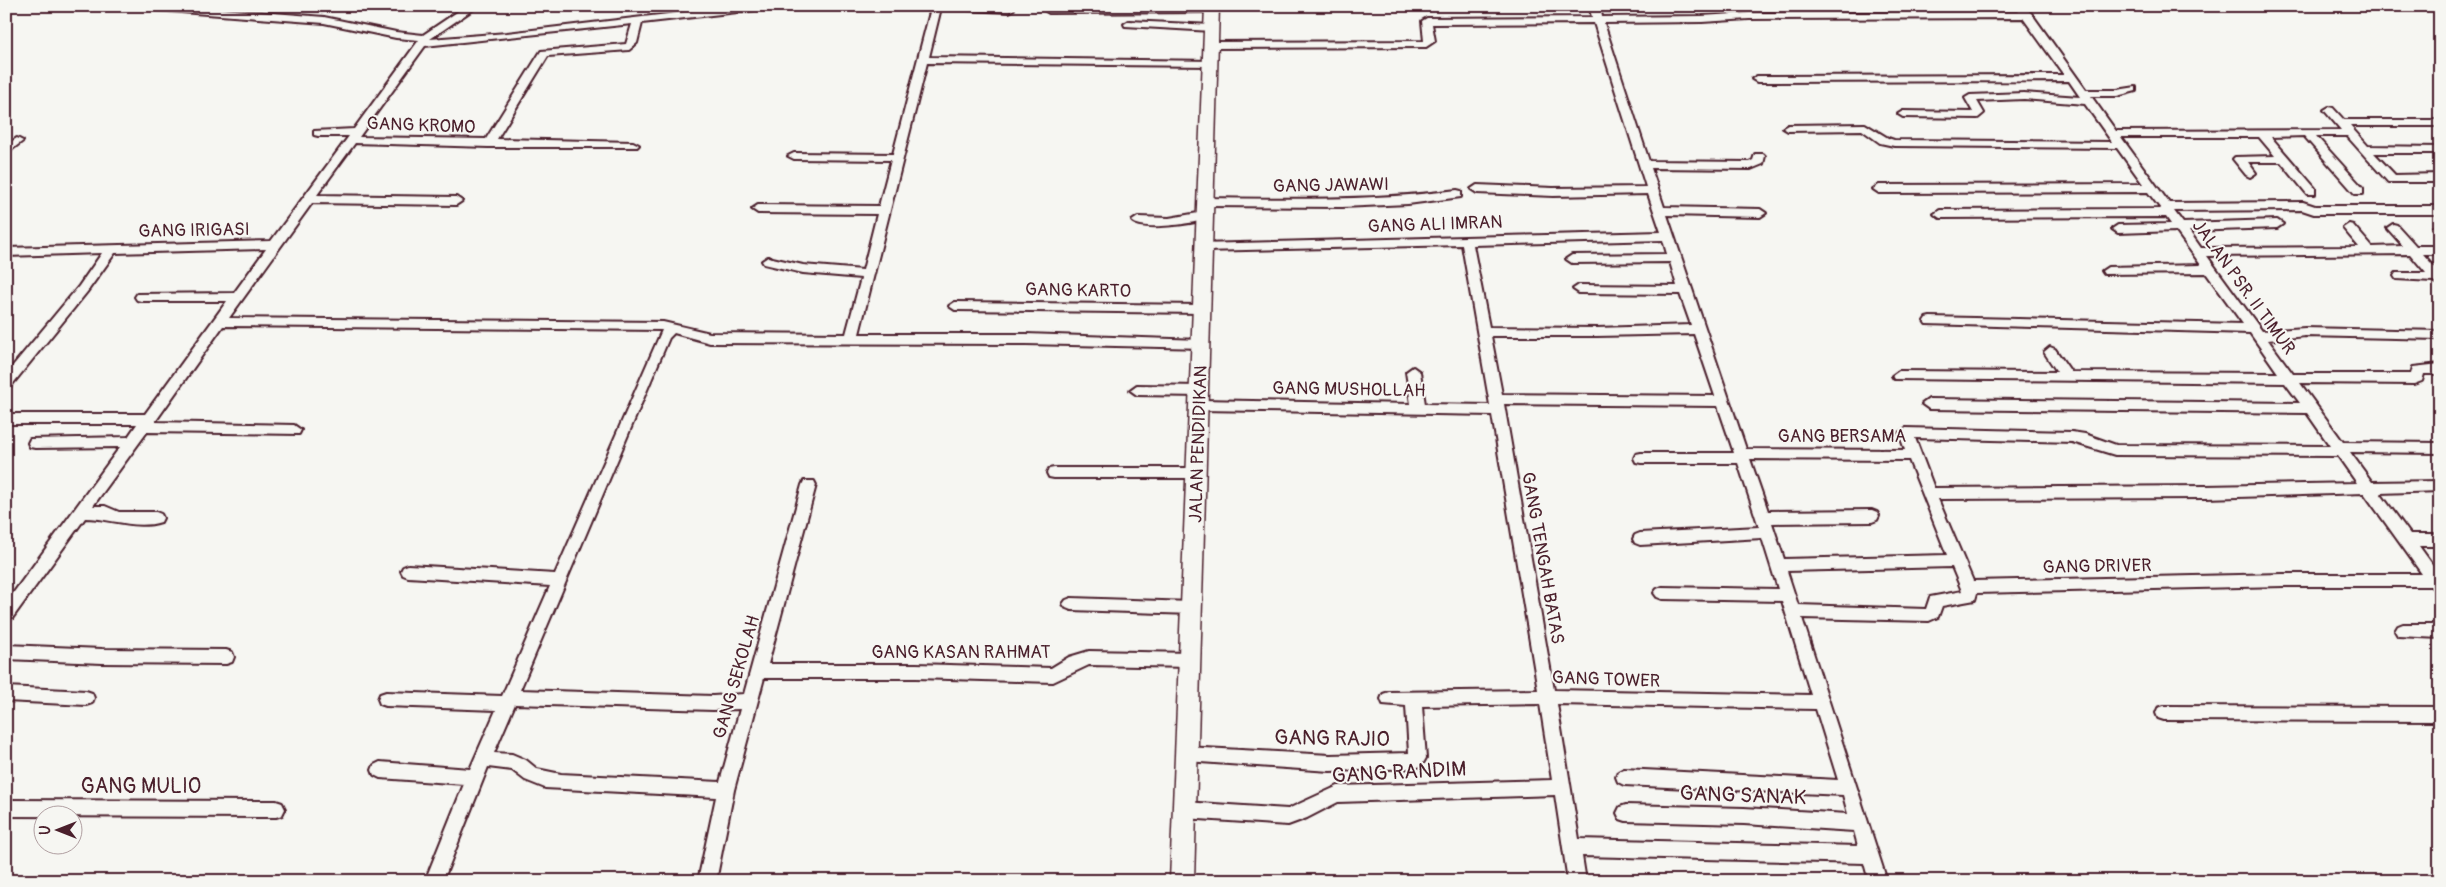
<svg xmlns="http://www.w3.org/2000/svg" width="2446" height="887" viewBox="0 0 2446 887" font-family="Pangolin,sans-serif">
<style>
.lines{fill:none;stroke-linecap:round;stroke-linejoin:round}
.street-casing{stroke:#4a1f2b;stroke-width:4}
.secondary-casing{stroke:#4a1f2b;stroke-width:3}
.street{fill:#f6f6f2;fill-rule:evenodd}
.secondary{fill:#f6f6f2;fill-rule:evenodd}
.labels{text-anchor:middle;stroke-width:4;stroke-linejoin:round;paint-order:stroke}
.street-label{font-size:18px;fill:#4a1f2b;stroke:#f6f6f2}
.near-street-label{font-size:21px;fill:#4a1f2b;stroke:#f6f6f2}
</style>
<rect width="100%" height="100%" fill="#f6f6f2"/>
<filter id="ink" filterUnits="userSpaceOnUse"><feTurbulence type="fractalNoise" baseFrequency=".02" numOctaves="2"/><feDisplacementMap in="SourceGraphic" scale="10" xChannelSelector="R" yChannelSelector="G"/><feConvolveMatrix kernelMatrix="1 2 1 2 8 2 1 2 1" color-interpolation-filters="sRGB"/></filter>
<g filter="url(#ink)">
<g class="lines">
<g class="street-casing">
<g id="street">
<path d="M184,6L324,17L396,32L423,35L466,6H478L430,39L507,33L736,6H769L764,9L642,23L637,43L629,50L548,56L497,139L633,142L639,145L637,147H488L355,143L317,195L456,197L462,201L456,205L312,203L229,318L663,322L710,333L846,334L861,278L803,273L764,264L762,261L768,257L803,265L863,270L877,214L758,213L752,209L758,205L879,206L891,160L794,159L788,156L794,153L893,154L930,12L928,6H938L940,12L929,57L1214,61L1215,63L1210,66L927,63L859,334H1026L1201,340L1206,342L1207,345L1206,348L1026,344L710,343L674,333L669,338L520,690L713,696L744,694L802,485L804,481H814L816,485L768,664H916L1051,668L1069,657L1089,651L1190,653L1196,655L1198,660L1196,665L1190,667L1089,665L1053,682L916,678H764L734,790L716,881H698L716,797L545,788L525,780L512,770L488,767L443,881H425L464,784L380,778L374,775L372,770L374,765L380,762L470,769L496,710L386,706L380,704L378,699L380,694L386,692L502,696L550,586L408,577L403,575L401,571L403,567L408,565L555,574L662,330L223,326L155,422L294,425L301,430L299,434L147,432L93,506H105L119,512H156L161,514L163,518L161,522C136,530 110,518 85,518L11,620L6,621V603L120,447L35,448L30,447L28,443L30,439L128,437L137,424H6V414H145L227,301H141L137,300L135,297L137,294L234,293L266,249L115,253L87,292L11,386L6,388V374L79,286L102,253L6,256V248L271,241L349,136H318L314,135V131L354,129L419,40L396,38L324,23L155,10L150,7ZM632,24L626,44L541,51L486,139L359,137L425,46ZM515,704L713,710L740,709L720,782L561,774L537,769L526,760L512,754L494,753Z"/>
<path d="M941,6H1010L1014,9L1009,12L946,9Z"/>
<path d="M1213,6L1217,9L1212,12L1049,13L1044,10L1049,7Z"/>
<path d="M1589,6H1628L1632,9L1627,12L1601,11L1602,17L1702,16L1749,13L2019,12L2017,9L2023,6L2031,13L2086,90H2117L2136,87V91L2117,96H2091L2116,131L2341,130L2324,110L2329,107L2333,108L2344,120H2440V126H2350L2368,146L2440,147V153H2374L2395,175L2440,174V182H2388L2347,136H2316L2363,188V194H2355L2304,136L2271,137L2315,188V194H2307L2281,162H2248L2256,173L2250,177L2246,175L2233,159L2235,157L2275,156L2259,137H2121L2169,203L2303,202L2315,206H2440V214H2314L2302,210L2174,211L2183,223L2277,220L2283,224L2277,228L2189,231L2201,248L2359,247L2343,228L2349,224L2353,225L2372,247L2403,246L2387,228L2393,224L2397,225L2416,246H2440V254H2423L2440,273V285L2433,281L2396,279L2394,276L2396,273H2426L2410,254L2207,256L2262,331L2305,328L2440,331V339L2305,336L2268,340L2293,374H2411L2413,367L2440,364V374H2424L2422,381L2414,384L2300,383L2343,442L2440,443V453L2350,452L2372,482L2440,481V491L2380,493L2410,534H2440V546H2419L2440,575V593L2435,591L2431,586H2283L1977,593L1975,600L1942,606L1938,617L1929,621L1802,618L1887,881H1869L1864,863L1582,856L1586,881H1568L1555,795L1338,802L1307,818L1288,825L1184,818L1178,816L1175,810L1178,804L1184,802L1288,809L1338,786L1552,780L1540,704L1422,706L1426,758L1422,765L1416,768L1330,771L1186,761L1180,759L1178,754L1180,749L1186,747L1330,755L1409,753L1406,706L1383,704L1381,699L1383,694L1389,692L1538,690L1492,415L1200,410L1193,405L1200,400L1411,404L1406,372L1413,367L1420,372L1425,404L1490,405L1462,245L1203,251L1199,250L1197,247L1199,244L1661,232L1648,194L1553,196L1477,193L1471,189L1477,185L1553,188L1646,187L1594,23L1432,24L1435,41L1426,47L1211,48L1206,45L1211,42L1424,41L1422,21L1427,18L1592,17ZM2023,18L2064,75L1757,76L1752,79L1757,82L2069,81L2080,97L2024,93L1970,95L1965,98L1973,112L1903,111L1898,114L1903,117L1978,118L1984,113L1977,101L2024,99L2085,104L2112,142L1894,140L1888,138L1865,124L1788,125L1783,128L1788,131L1862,130L1880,143L1894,146L2117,148L2143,184L1879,185L1873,189L1879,193L2148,192L2161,209L1940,210L1934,214L1940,218L2166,217L2171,224L2118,225L2112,229L2118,233L2176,231L2201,265L2108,267L2102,271L2104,274L2206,273L2243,324L1930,317L1926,318L1924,321L1926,324L2250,333L2278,373L2071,372L2055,349L2050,347L2044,352L2057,372L1899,371L1892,376L1894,379L2285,383L2300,403L1929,399L1922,404L1929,409L2307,413L2330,446L2116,445L2085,434L2072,432L1906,428L1899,433L1905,450L1746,449L1667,215L1760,217L1766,213L1760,209L1664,207L1651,168L1751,169L1763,164L1765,156L1763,154H1755L1753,160L1749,162L1649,161L1604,23L1702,22L1749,19ZM1663,240L1667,254L1572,255L1566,259L1572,263L1670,262L1677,286L1579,285L1573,289L1579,293L1680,294L1691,325L1597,328L1489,327L1473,245ZM1694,334L1715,396L1502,394L1491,336H1597ZM1504,404L1718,406L1734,453H1641L1636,454L1634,458L1636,462L1641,463H1738L1759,527L1640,533L1635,535L1633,539L1635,543L1640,545L1762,538L1778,589L1662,587L1657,589L1654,593L1657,597L1662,599L1782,601L1811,695L1554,690ZM1915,438L2072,442L2115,455L2338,456L2357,483L2206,486L1934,488ZM1750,459L1909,460L1947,555L1784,559L1772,523L1872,522L1877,520L1879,516L1877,512L1872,510L1768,511ZM2364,493L2422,574H2283L1973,581L1938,499L2206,498ZM1952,567L1962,591L1930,597L1926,609L1798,605L1787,571ZM1557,704L1816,709L1838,780L1624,769L1618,772L1616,777L1618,782L1624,785L1843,795L1848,814L1744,808L1626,805L1620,807L1617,813L1620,819L1626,821L1744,824L1854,831L1858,846L1579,839Z"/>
<path d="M1129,21L1212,25L1217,28L1212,31L1125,26L1124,24Z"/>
<path d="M17,138L23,141L6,154V145Z"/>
<path d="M1457,190L1461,191V197L1408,204L1342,207L1205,206L1199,202L1205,198C1289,199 1373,201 1457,190Z"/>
<path d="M1204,212L1210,216L1208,219C1194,223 1142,232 1132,221L1138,217L1169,218Z"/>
<path d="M2439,224H2440V233L2433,228Z"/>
<path d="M955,302L1202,305L1208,309L1202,313L955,310L949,306Z"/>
<path d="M1137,385L1200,386L1207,391L1200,396L1137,395L1130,390Z"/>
<path d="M1054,468H1197L1202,469L1204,473L1202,477L1197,478H1054L1049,477L1047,473L1049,469Z"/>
<path d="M1071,598L1192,602L1197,604L1200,608L1197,612L1192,614L1071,610L1066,608L1063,604L1066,600Z"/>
<path d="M2403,624H2440V638L2398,636L2395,631L2398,626Z"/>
<path d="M6,645L102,649L226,650L232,652L234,657L232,662L226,664L102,663L6,659Z"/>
<path d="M6,687L86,691L92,693L94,698L92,703L86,705L6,701Z"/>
<path d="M2164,706L2440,707V721L2164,720L2158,718L2156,713L2158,708Z"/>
<path d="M6,800L276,801L282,803L285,809L282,815L276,817L6,816Z"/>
</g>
</g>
<g class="secondary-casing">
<path id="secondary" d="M1205,6H1219L1194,881H1170Z"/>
</g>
<use href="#street" class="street"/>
<use href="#secondary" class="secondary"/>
</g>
</g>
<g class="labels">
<g class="street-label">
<text transform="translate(421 125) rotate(2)" y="6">GANG KROMO</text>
<text transform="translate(1331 185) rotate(-1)" y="6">GANG JAWAWI</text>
<text transform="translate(1435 224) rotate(-2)" y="6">GANG ALI IMRAN</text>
<text transform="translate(194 230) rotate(-1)" y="6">GANG IRIGASI</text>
<text transform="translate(2244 287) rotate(54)" y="6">JALAN PSR. II TIMUR</text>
<text transform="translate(1078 290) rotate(1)" y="6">GANG KARTO</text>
<text transform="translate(1349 389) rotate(1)" y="6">GANG MUSHOLLAH</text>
<text x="1842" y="442">GANG BERSAMA</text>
<text transform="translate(1198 444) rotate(-88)" y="6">JALAN PENDIDIKAN</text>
<text transform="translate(1543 558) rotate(80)" y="6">GANG TENGAH BATAS</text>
<text transform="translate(2097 566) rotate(-1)" y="6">GANG DRIVER</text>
<text x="961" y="658">GANG KASAN RAHMAT</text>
<text transform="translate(736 677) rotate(-74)" y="6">GANG SEKOLAH</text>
<text transform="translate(1606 679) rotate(2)" y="6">GANG TOWER</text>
</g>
<g class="near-street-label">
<text transform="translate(1332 738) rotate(1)" y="7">GANG RAJIO</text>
<text transform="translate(1399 772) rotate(-3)" y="7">GANG RANDIM</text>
<text x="141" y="793">GANG MULIO</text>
<text transform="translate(1743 795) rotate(2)" y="7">GANG SANAK</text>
</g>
</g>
<rect width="2446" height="887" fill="none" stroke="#f6f6f2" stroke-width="25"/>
<rect x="12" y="12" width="2421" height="862" fill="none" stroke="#4a1f2b" stroke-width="2" filter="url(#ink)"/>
<g transform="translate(58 830) rotate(270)"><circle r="24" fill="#f6f6f2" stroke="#b1a0a2"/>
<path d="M0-4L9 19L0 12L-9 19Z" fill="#4a1f2b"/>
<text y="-8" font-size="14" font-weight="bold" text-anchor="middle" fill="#4a1f2b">U</text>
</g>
</svg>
